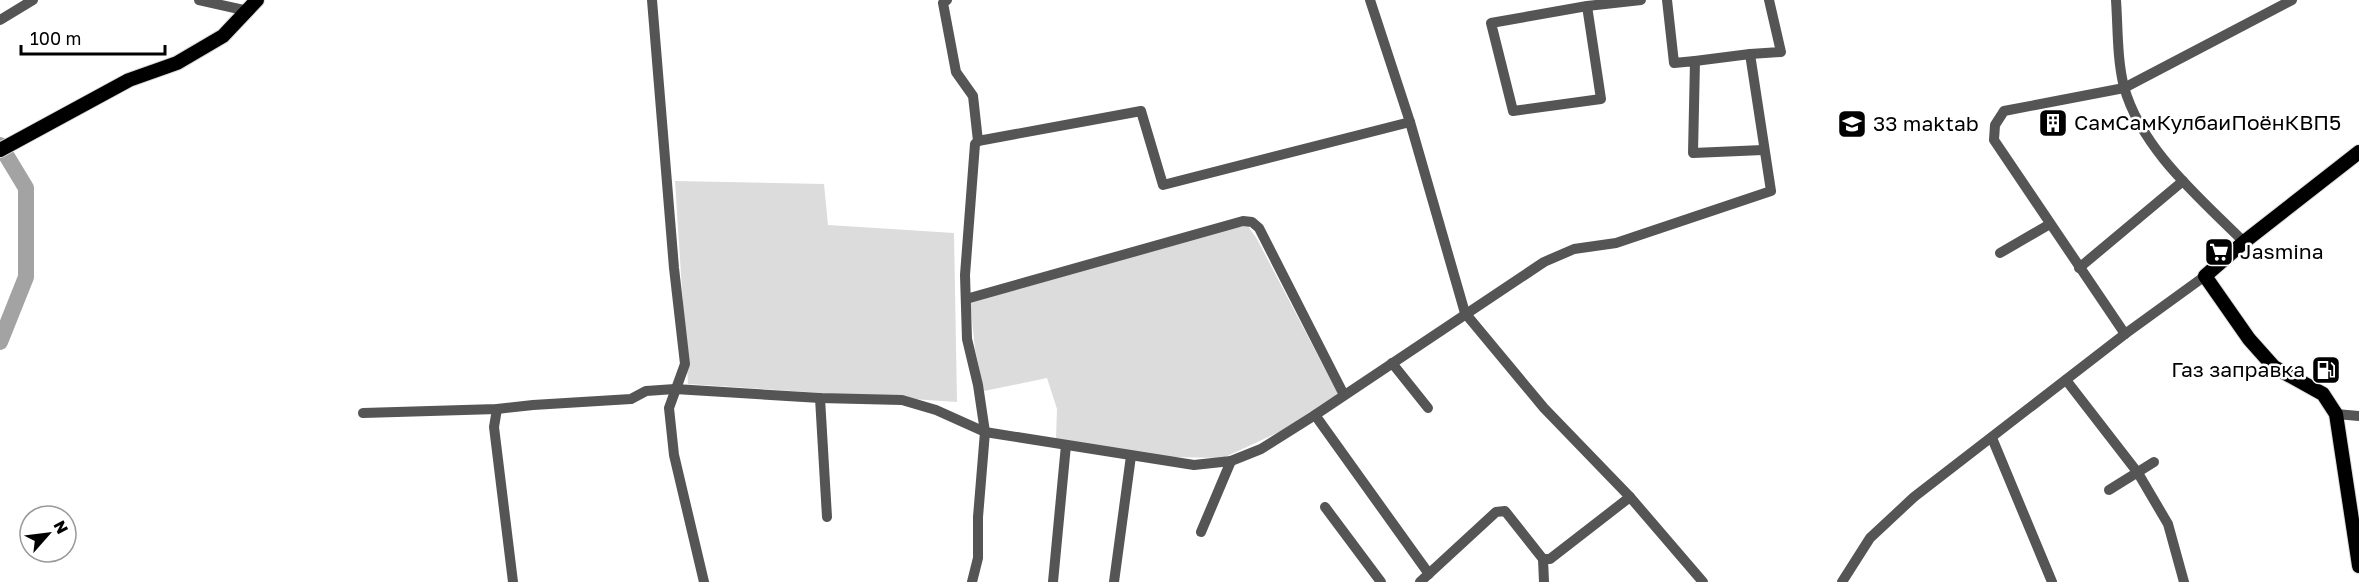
<svg xmlns="http://www.w3.org/2000/svg" width="2359" height="582" viewBox="0 0 2359 582" font-family="'Golos Text',sans-serif">
<style>
.green{fill:#dcdcdc}
.lines{fill:none;stroke-linecap:round;stroke-linejoin:round}
.river{stroke:#a3a3a3;stroke-width:16}
.major-casing{stroke:#dbdbdb;stroke-width:16}
.minor{stroke:#555;stroke-width:10}
.major{stroke:#000;stroke-width:14}
.labels{text-anchor:middle;stroke-width:5;stroke-linejoin:round;paint-order:stroke}
.poi-label{font-size:21px;fill:#000;stroke:#fff;text-anchor:start}
</style>
<rect width="100%" height="100%" fill="#fff"/>
<g class="green">
<path d="M675,181L824,184L828,225L954,233L957,402L688,384Z"/>
<path d="M1248,226L1257,239L1338,394L1279,432L1223,458L1170,457L1056,439L1057,409L1047,378L984,391L975,349L970,301L1234,227Z"/>
</g>
<g class="lines">
<path class="river" d="M0,145L26,188V277L0,342"/>
<g class="major-casing">
<g id="major">
<path d="M0,150L129,80L177,63L223,36L257,0"/>
<path d="M2359,152L2244,242L2205,276L2249,339L2274,367L2323,394L2336,414L2359,566"/>
</g>
</g>
<g class="minor">
<path d="M199,0L248,11"/>
<path d="M652,0L674,268L685,364L669,408L674,455L704,582"/>
<path d="M947,0L943,3L956,72L973,96L978,141L975,144L965,275L967,339L978,385L985,432L978,517V558L972,582"/>
<path d="M1370,0L1410,122L1465,313L1544,408L1630,497L1703,582"/>
<path d="M1667,0L1674,63L1695,61L1693,153L1763,150"/>
<path d="M2116,0C2118,29 2117,59 2124,87C2142,150 2199,197 2244,242"/>
<path d="M1587,6L1601,99L1513,111L1491,23L1587,6L1641,0"/>
<path d="M0,20L33,0"/>
<path d="M1750,54L1781,52L1769,0"/>
<path d="M978,141L1141,111L1163,185L1410,122"/>
<path d="M2000,253L2050,224"/>
<path d="M2079,268L2183,181"/>
<path d="M966,299L1243,221L1252,222L1259,228L1344,395"/>
<path d="M2125,334L1994,140L1995,125L2004,111L2124,88L2292,0"/>
<path d="M1392,363L1428,408"/>
<path d="M2066,380L2138,473L2168,524L2184,582"/>
<path d="M820,398L827,517"/>
<path d="M497,409L494,427L513,582"/>
<path d="M363,413L497,409L533,405L631,399L646,391L675,389L820,398L902,400L936,410L985,432L1194,465L1231,461L1261,449L1315,415L1544,262L1574,249L1616,243L1771,191L1750,54L1695,61"/>
<path d="M2336,414L2359,416"/>
<path d="M1315,415L1429,574"/>
<path d="M1992,438L2052,582"/>
<path d="M2109,490L2154,462"/>
<path d="M1325,507L1381,582"/>
<path d="M1201,532L1231,461"/>
<path d="M1543,559L1544,582"/>
<path d="M1053,582L1066,445"/>
<path d="M1114,582L1131,456"/>
<path d="M1420,582L1496,512L1505,511L1543,559H1550L1630,497"/>
<path d="M1842,582L1870,538L1914,497L2125,334L2205,276"/>
</g>
<use href="#major" class="major"/>
</g>
<defs>
<g id="building-square" transform="scale(1.5)"><rect x="-9" y="-9" width="18" height="18" rx="4" fill="#000" stroke="#fff"/><path d="M-4-6H4V6H1V3H-1V6H-4ZM-2.5-4.3h1.7v1.8h-1.7ZM.8-4.3h1.7v1.8H.8ZM-2.5-1h1.7V.8h-1.7ZM.8-1h1.7V.8H.8Z" fill="#fff"/></g>
<g id="school-square" transform="scale(1.5)"><rect x="-9" y="-9" width="18" height="18" rx="4" fill="#000" stroke="#fff"/><path d="M0-5L7-2L0 1L-7-2ZM-4 1L0 2.5L4 1V4Q0 6-4 4Z" fill="#fff"/></g>
<g id="supermarket-square" transform="scale(1.5)"><rect x="-9" y="-9" width="18" height="18" rx="4" fill="#000" stroke="#fff"/><path d="M-6-5.5h2.5l.6 2H6L4.5 2H-2.5L-4.4-4H-6ZM-1.5 3.2a1.3 1.3 0 1 0 .1 0ZM3 3.2a1.3 1.3 0 1 0 .1 0Z" fill="#fff"/></g>
<g id="fuel-square" transform="scale(1.5)"><rect x="-9" y="-9" width="18" height="18" rx="4" fill="#000" stroke="#fff"/><path d="M-5.5-6h7V0h2V4h1.3V-2.5L3-4.5l.8-.8L6-3V5H2.5V1h-1V6h-7ZM-4.2-4.7v3.2H.2V-4.7Z" fill="#fff"/></g>
</defs>
<g fill-rule="evenodd">
<use href="#building-square" x="2053" y="123"/>
<use href="#school-square" x="1852" y="124"/>
<use href="#supermarket-square" x="2219" y="252"/>
<use href="#fuel-square" x="2326" y="370"/>
</g>
<g class="labels">
<g class="poi-label">
<text x="2074" y="130">СамСамКулбаиПоёнКВП5</text>
<text x="1873" y="131">33 maktab</text>
<text x="2240" y="259">Jasmina</text>
<text x="2305" y="377" text-anchor="end">Газ заправка</text>
</g>
</g>
<g transform="translate(48 534) rotate(62)"><circle r="28" fill="#ffffff" stroke="#999999" stroke-width="1.5"/>
<path d="M0-4.5L10 22L0 15L-10 22Z" fill="#000000"/>
<text y="-9" font-size="16" font-weight="bold" text-anchor="middle" fill="#000000">N</text>
</g>
<path d="M21 45v9h144v-9" fill="none" stroke="#000000" stroke-width="3"/>
<text x="30" y="45" font-size="18" fill="#000000" stroke="#ffffff" stroke-width="4.5" paint-order="stroke">100 m</text>
</svg>
